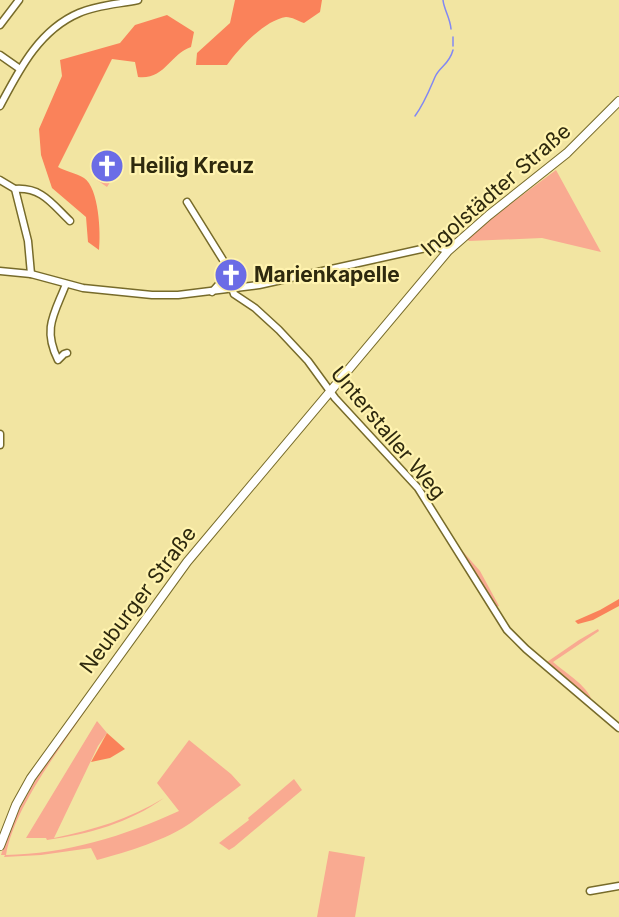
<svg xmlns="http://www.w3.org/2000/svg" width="619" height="917" viewBox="0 0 619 917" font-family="Inter,sans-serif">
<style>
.green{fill:#f9aa91}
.forest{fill:#fa825a}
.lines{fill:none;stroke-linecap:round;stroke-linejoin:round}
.stream{stroke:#8288f3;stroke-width:1.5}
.minor-casing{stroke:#776b2a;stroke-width:9}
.major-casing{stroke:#776b2a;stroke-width:10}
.minor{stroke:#fff;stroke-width:6}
.major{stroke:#fff;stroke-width:8}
.labels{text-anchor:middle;stroke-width:4.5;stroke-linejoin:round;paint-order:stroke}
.poi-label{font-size:21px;font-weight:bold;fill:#2e290e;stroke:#fff3af;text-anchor:start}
.street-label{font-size:21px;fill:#2e290e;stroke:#fff3af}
</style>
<rect width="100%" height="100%" fill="#f2e5a2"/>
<g class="green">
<path d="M102,160L106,162L101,172L107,176L114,165L119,168L107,187L97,180L96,169Z"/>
<path d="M556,170L601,252L542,238L469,241L467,239L501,211Z"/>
<path d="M458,546L480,571L499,606L495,607Z"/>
<path d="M598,629L599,631L553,662C565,673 591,687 593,705L547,662L579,640Z"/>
<path d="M84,709L86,710C59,750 14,808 6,855C65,854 125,836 179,811L157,783L189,740L231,774L241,785C225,797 208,810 192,822C167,840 127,852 97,860L91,848L41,855L4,857L5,855H1C17,800 52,756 84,709Z"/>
<path d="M97,721L107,733L98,746L54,838C94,830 129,819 164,798C129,823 89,834 47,840L46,838H26Z"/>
<path d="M294,779L302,790L234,847L229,850L219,843L249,820L248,818Z"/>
<path d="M329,851L365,857L355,917H317Z"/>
</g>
<g class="forest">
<path d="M235,0H322L320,12L304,23C298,21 292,17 286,17C265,20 239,48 227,65H196L197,53L230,23Z"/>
<path d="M167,15L194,32L191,47C170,54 165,80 138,77L135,62L112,59L58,167C65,171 76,173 84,178C99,188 101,233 99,250L88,242L86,217L52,188L41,155L39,129L62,76L60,60L120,43L135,25Z"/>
<path d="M619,599V606L593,620L578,624L575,621L600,610Z"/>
<path d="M107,733L125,749L110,758L91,762Z"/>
</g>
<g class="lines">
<g class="stream">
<path d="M443,0C444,10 450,17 451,29"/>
<path d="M453,37V46"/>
<path d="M415,116C424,104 429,91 435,77C440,66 449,65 453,50"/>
</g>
<g class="minor-casing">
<g id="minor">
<path d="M0,25L19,0"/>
<path d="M0,55L20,69"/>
<path d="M0,106C19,70 39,30 79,13C97,5 119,4 138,0"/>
<path d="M0,180L15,189L28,241L31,274"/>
<path d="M15,189C42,187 52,204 70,221"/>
<path d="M187,202L223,260L226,266V281L231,285L234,294L255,308L279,330L308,361L335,398L418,488L507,630L526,649L619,728"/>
<path d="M0,271L31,274L83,288L152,295H178L259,285L435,246L448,251"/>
<path d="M66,284C55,313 42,328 58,360L64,354L67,353"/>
<path d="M212,292L220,283L226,281"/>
<path d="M0,434V445"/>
<path d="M590,891L619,886"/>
</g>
</g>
<g class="major-casing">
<path id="major" d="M0,846L16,805L31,778L187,562L448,251L489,215L567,153L619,101"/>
</g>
<use href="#minor" class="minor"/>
<use href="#major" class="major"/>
</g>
<defs>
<g id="church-disc" transform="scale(1.725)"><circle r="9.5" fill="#6b6ce6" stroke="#fff3af"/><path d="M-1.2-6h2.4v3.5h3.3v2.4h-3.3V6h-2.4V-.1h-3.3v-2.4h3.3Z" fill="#fff"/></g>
</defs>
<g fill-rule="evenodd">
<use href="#church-disc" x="107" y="166"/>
<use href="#church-disc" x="231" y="275"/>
</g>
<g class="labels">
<g class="poi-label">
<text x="130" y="173">Heilig Kreuz</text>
<text x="254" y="282">Marienkapelle</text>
</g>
<g class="street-label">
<text transform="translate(496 190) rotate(-41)" y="7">Ingolstädter Straße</text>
<text transform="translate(388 433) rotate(50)" y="7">Unterstaller Weg</text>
<text transform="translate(138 600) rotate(-53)" y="7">Neuburger Straße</text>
</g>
</g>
</svg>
